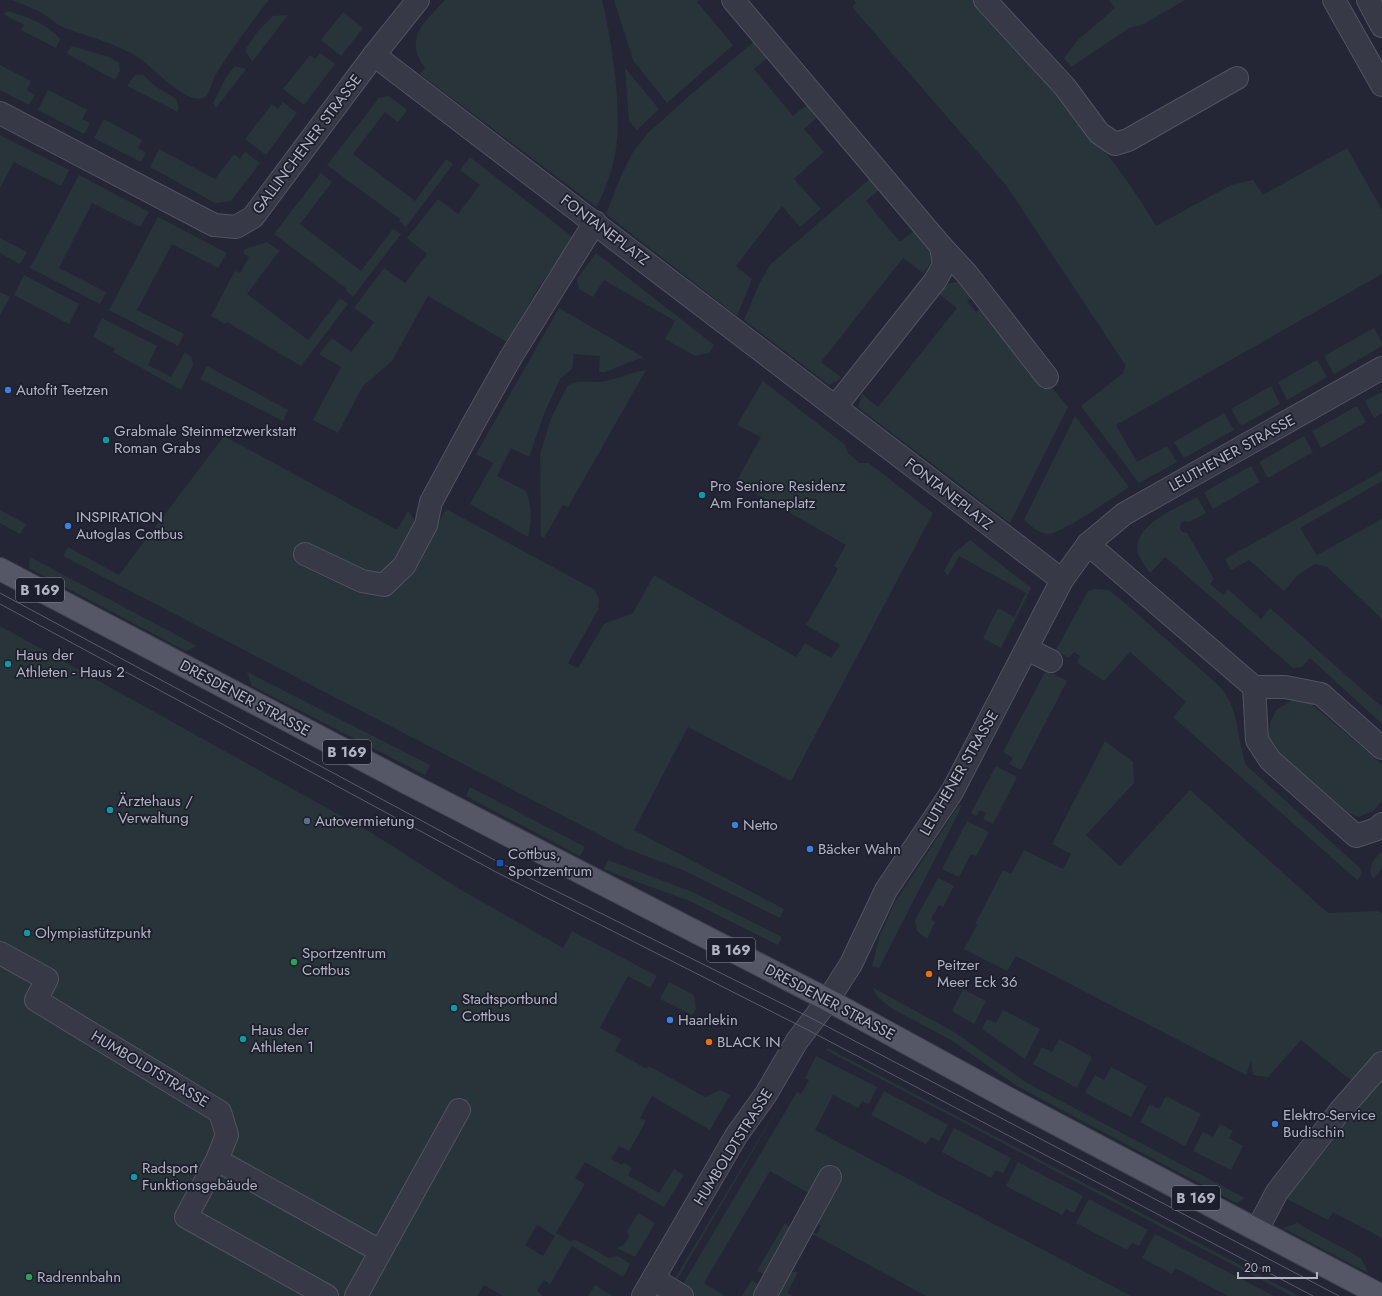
<svg xmlns="http://www.w3.org/2000/svg" width="1382" height="1296" viewBox="0 0 1382 1296" font-family="Jost,sans-serif">
<style>
.green{fill:#28343a;fill-rule:evenodd}
.lines{fill:none;stroke-linecap:round;stroke-linejoin:round}
.minor-casing{stroke:#525361;stroke-width:24}
.major-casing{stroke:#404250;stroke-width:24}
.minor{stroke:#373947;stroke-width:22}
.major{stroke:#555766;stroke-width:22}
.tram{stroke:#595b6d;stroke-width:1}
.shop-dot{fill:#3f7fe0;stroke:#1c1e2b;stroke-width:1.5}
.culture-dot{fill:#0f9aa8;stroke:#1c1e2b;stroke-width:1.5}
.service-dot{fill:#5c6f8a;stroke:#1c1e2b;stroke-width:1.5}
.transit-dot{fill:#1a4fb4;stroke:#1c1e2b;stroke-width:1.5}
.leisure-dot{fill:#2e9e5b;stroke:#1c1e2b;stroke-width:1.5}
.food-dot{fill:#e8710a;stroke:#1c1e2b;stroke-width:1.5}
.labels{text-anchor:middle;stroke-width:3.5;stroke-linejoin:round;paint-order:stroke}
.shield{fill:#1c1e2b;stroke:#858695;stroke-width:1}
.shield-label{font-size:14px;font-weight:bold;fill:#b2b3c3}
.street-label{font-size:15px;fill:#b2b3c3;stroke:#1c1e2b}
.poi-label{font-size:15px;fill:#b2b3c3;stroke:#1c1e2b;text-anchor:start}
</style>
<rect width="100%" height="100%" fill="#242636"/>
<g class="green">
<path d="M11,0H269C250,24 232,48 216,74C212,81 210,93 206,96C190,110 152,66 139,58C120,45 87,36 65,28C57,25 50,18 42,13C33,8 22,4 11,0Z"/>
<path d="M445,0H602C612,41 622,107 616,149C613,170 605,189 597,207L420,74L425,68C403,38 424,23 445,0Z"/>
<path d="M614,0H699L697,2L733,45L667,103L633,60Z"/>
<path d="M854,0H973C1037,73 1107,142 1156,226L1231,185L1253,180L1263,195L1347,148L1382,210V274L1116,425L1137,462L1167,446L1177,462L1139,483L1081,406L1122,374L1126,366L1006,185L852,7L856,3Z"/>
<path d="M1109,0H1185L1144,24L1129,28L1071,67L1064,58L1078,40L1115,8Z"/>
<path d="M8,11C27,17 48,24 60,39L56,48L21,30L24,25L3,14Z"/>
<path d="M343,12L363,28L341,56L321,40Z"/>
<path d="M288,15L252,62L245,50L258,31L273,16Z"/>
<path d="M756,40L770,56L754,69L793,116L809,103L820,115L804,129L824,152L794,179L821,209L800,227L782,206L736,266L752,279L737,316L606,214L621,176L633,152L647,134L689,96Z"/>
<path d="M72,46L109,57L119,63L120,71L115,80L66,53Z"/>
<path d="M320,53L335,64L304,105L283,89L310,55L315,59Z"/>
<path d="M0,65L31,81L27,90L35,95L29,105L0,90Z"/>
<path d="M235,66L246,69L216,108L213,103L227,76Z"/>
<path d="M625,68L659,109L637,130L629,121Z"/>
<path d="M135,75H143L155,86L176,99L178,105V112L127,86Z"/>
<path d="M48,90L87,110L82,119L90,123L84,134L38,110Z"/>
<path d="M389,96L407,110L398,122L385,112L353,154L415,201L446,159L453,164L406,227L399,221L400,219L327,165L379,98Z"/>
<path d="M283,102L297,113L266,155L245,139L272,104L278,109Z"/>
<path d="M104,119L142,140L138,148L146,153L141,162L94,138Z"/>
<path d="M0,135L69,170L61,186L14,162L0,188Z"/>
<path d="M159,149L215,179L234,154L240,159L245,152L260,163L231,201L215,203L150,167Z"/>
<path d="M470,157L574,238L540,285L507,342L428,296L392,361L363,386L338,433L313,420L341,367L319,354L332,338L351,352L374,322L354,308L384,268L405,283L427,254L407,238L438,199L458,214L480,185L460,170Z"/>
<path d="M321,173L332,182L300,224L361,271L393,229L401,234L353,297L346,291L347,289L274,234Z"/>
<path d="M79,175L149,212L140,227L92,203L59,268L106,292L100,304L30,268Z"/>
<path d="M872,177L881,188L866,201L900,242L916,229L933,253L930,264L923,273L903,258L821,362L842,378L829,385L744,320L760,282L771,264Z"/>
<path d="M158,217L227,253L218,268L172,244L137,310L184,334L178,346L109,310Z"/>
<path d="M0,238L27,252L20,264L0,253Z"/>
<path d="M267,242L279,251L247,294L308,340L340,298L348,304L301,366L227,322L225,324L211,316L235,271L240,273L249,257L243,253L245,249Z"/>
<path d="M596,253L714,345L709,353L695,356L665,339L675,321L604,280L593,297L579,289L577,279Z"/>
<path d="M24,275L79,304L69,324L14,295Z"/>
<path d="M958,282L964,285L972,296L967,301L976,312L981,308L1043,389L1049,384L1068,407L1010,523L858,407L862,394L878,407L957,308L939,294L949,283Z"/>
<path d="M0,292L10,297L0,315Z"/>
<path d="M559,308L643,357L605,372H599L600,356L574,354L572,369L560,379L544,414L529,457L511,448L497,476L526,491C532,508 532,520 528,537L470,504L493,463L476,454Z"/>
<path d="M102,318L157,346L148,365L171,377L185,352L192,358L193,365L181,390L113,352L115,349L93,337Z"/>
<path d="M1374,328L1382,342V346L1334,374L1324,356Z"/>
<path d="M1317,360L1327,377L1287,400L1278,382Z"/>
<path d="M207,366L288,410L283,421L200,379Z"/>
<path d="M646,370L568,507L563,505L544,538L541,535L540,455L551,418L568,385C583,379 592,384 606,381C620,378 631,372 646,370Z"/>
<path d="M763,381L845,445L848,453L860,463H869L933,513L791,781L688,727L634,830L784,909L780,918L685,871L625,848L63,556L68,547L119,575L224,436L397,530L408,511L414,519L416,528L407,578L446,509L595,590L599,599L598,610L568,663L578,668L604,624L633,613L654,575L796,657L805,643L831,658L840,645L806,625L838,569L834,566L846,545L736,482L761,437L737,425Z"/>
<path d="M1271,386L1280,404L1241,426L1231,409Z"/>
<path d="M1382,392V413L1374,418L1365,401Z"/>
<path d="M1357,406L1366,422L1321,448L1312,431Z"/>
<path d="M1224,413L1234,430L1184,458L1174,442Z"/>
<path d="M1075,416L1129,487C1115,496 1061,534 1048,534C1038,533 1031,526 1024,520Z"/>
<path d="M1304,436L1313,452L1268,478L1259,462Z"/>
<path d="M1251,466L1260,482L1213,509L1204,492Z"/>
<path d="M1382,471V481L1300,528L1317,555L1382,519V619L1327,567L1315,564L1298,575L1284,591L1249,560L1231,570L1225,559Z"/>
<path d="M1197,497L1206,513L1189,522L1185,521L1181,523L1180,528L1182,532L1187,533L1214,579L1210,584L1223,595L1228,589L1261,619L1270,608L1382,707V724L1310,658L1302,667L1293,668L1165,557L1150,573C1146,567 1137,556 1137,549C1137,523 1177,508 1197,497Z"/>
<path d="M0,510L26,524L20,534L0,523Z"/>
<path d="M970,540L1031,588L1001,648L983,638L998,608L1014,617L1026,593L959,556L948,576L944,571L954,553Z"/>
<path d="M30,557L197,646L186,651L29,568Z"/>
<path d="M1095,589L1109,590L1125,603L1216,683C1220,687 1225,692 1228,698C1239,718 1238,744 1246,765L1360,868L1362,874L1357,880L1173,717L1186,702L1130,652L1104,681L1077,663L1080,656L1074,652L1069,658L1056,650L1088,591Z"/>
<path d="M0,626L370,832L458,888L563,948L572,931L657,976L650,988L628,976L600,1028L621,1039L615,1051L647,1069L649,1066L705,1097L720,1090L730,1095L710,1130L652,1096L640,1118L646,1121L629,1151L619,1146L611,1159L622,1165L624,1163L632,1168L628,1175L659,1193L674,1169L684,1175L664,1207L585,1162L575,1178L585,1184L556,1233L570,1241L576,1240L609,1258L618,1256L630,1264L623,1277L572,1246L550,1284L544,1280L537,1291L543,1296H503L484,1285L477,1296H0ZM537,1225L555,1236L543,1256L525,1245Z"/>
<path d="M1047,671L1067,681L1021,770L1009,764L1013,758L1003,752L1044,674Z"/>
<path d="M247,672L430,765L425,775L252,686Z"/>
<path d="M1293,700L1308,701L1382,764V801L1373,811L1359,817L1347,812L1276,750L1268,736L1270,723L1276,710Z"/>
<path d="M1105,741L1133,762L1134,783L1086,835L1120,866L1190,790L1328,913L1377,911L1382,913V1238L1333,1212L1328,1220L1285,1198L1351,1116L1352,1081L1301,1040L1268,1077L1253,1075L1251,1061L1246,1075L1016,956L1007,971L964,949L977,925L975,924L1003,870L1011,874L1024,850L1063,869L1071,854L1052,844Z"/>
<path d="M996,766L1017,777L993,824L983,819L986,813L980,810L976,816L971,813Z"/>
<path d="M470,787L585,847L580,856L466,796Z"/>
<path d="M959,805L962,806L879,968L872,966L880,935L895,902Z"/>
<path d="M967,821L989,832L976,856L971,854L959,877L942,869Z"/>
<path d="M1382,851V869L1373,879C1367,865 1373,861 1382,851Z"/>
<path d="M608,860L695,893L782,937L778,945L690,901L615,874L604,869Z"/>
<path d="M938,878L954,886L943,907L939,905L931,919L935,922L927,939L917,931L915,920Z"/>
<path d="M669,982L694,995L696,1009L692,1015L660,999Z"/>
<path d="M872,987L954,1032L1027,1083L1245,1198L1236,1203L1017,1086L951,1040L891,1008L878,997Z"/>
<path d="M963,989L986,1001L974,1024L952,1011Z"/>
<path d="M1003,1010L1040,1029L1025,1059L982,1029L987,1019L996,1023Z"/>
<path d="M1059,1039L1092,1057L1077,1088L1033,1064L1042,1047L1052,1052Z"/>
<path d="M827,1048L1299,1296H1292L826,1050Z"/>
<path d="M816,1056L877,1087L869,1104L862,1101L858,1108L833,1095L815,1130L1131,1296H926L818,1237L812,1234L806,1235L809,1230L817,1234L821,1226L814,1221L812,1195L770,1171L704,1283L725,1296H692L683,1284L797,1092L801,1094L809,1080L805,1078Z"/>
<path d="M1111,1067L1147,1086L1131,1117L1085,1093L1095,1075L1104,1080Z"/>
<path d="M788,1091L781,1103L677,1280L675,1278Z"/>
<path d="M884,1091L948,1125L939,1141L931,1137L926,1144L871,1115Z"/>
<path d="M1166,1096L1201,1114L1185,1146L1140,1122L1150,1104L1159,1109Z"/>
<path d="M1220,1124L1233,1131L1229,1138L1243,1146L1231,1170L1193,1151L1203,1132L1213,1137Z"/>
<path d="M954,1128L1011,1158L1003,1173L996,1170L991,1178L942,1152Z"/>
<path d="M1018,1162L1083,1196L1074,1213L1066,1209L1062,1215L1006,1186Z"/>
<path d="M1089,1199L1148,1230L1139,1246L1132,1243L1127,1250L1076,1223Z"/>
<path d="M638,1213L655,1223L635,1257L617,1248L624,1245L629,1237L627,1231Z"/>
<path d="M785,1223L792,1230L768,1272L764,1274L757,1271Z"/>
<path d="M1297,1223L1361,1258L1368,1273L1283,1228Z"/>
<path d="M1155,1234L1274,1296H1228L1175,1268L1172,1274L1142,1258Z"/>
<path d="M794,1272H798L787,1293L793,1296H774L788,1274Z"/>
<path d="M752,1280L758,1284L759,1288L754,1296H742Z"/>
<path d="M595,1285L611,1295L614,1296H588Z"/>
</g>
<g class="lines">
<g class="minor-casing">
<g id="minor">
<path d="M733,0L941,246L967,274L1047,377"/>
<path d="M985,0L1065,87L1099,133L1115,144L1128,140L1237,78"/>
<path d="M1334,0L1382,85"/>
<path d="M1368,0L1382,26"/>
<path d="M374,55L1062,580"/>
<path d="M0,113L214,225L236,227L253,217L374,55L418,0"/>
<path d="M836,406L935,281L944,265L941,246"/>
<path d="M1088,544L1254,687H1285L1321,694L1382,748"/>
<path d="M305,554L362,581L384,585L404,566L426,525L431,502L472,426L511,357L595,222"/>
<path d="M1027,649L1051,661"/>
<path d="M1254,687L1257,740L1270,760L1356,836L1377,829L1382,824"/>
<path d="M0,953L47,979L36,1000L220,1112L227,1135L217,1160L186,1217L327,1296"/>
<path d="M217,1160L380,1251"/>
<path d="M1257,1230L1277,1192L1340,1111L1382,1063"/>
<path d="M653,1279L682,1296"/>
<path d="M356,1296L459,1110"/>
<path d="M643,1296L736,1136L766,1094L797,1041L828,1000L851,964L886,890L952,792L1062,580L1088,544L1124,514L1382,368"/>
<path d="M765,1296L830,1177"/>
</g>
</g>
<g class="major-casing">
<path id="major" d="M0,569L409,784L828,1000L1011,1100L1382,1296"/>
</g>
<use href="#minor" class="minor"/>
<use href="#major" class="major"/>
<g class="tram">
<path d="M0,593L500,863L813,1019L1339,1296"/>
<path d="M0,604L496,872L806,1029L1313,1296"/>
</g>
</g>
<g class="shop-dot">
<circle cx="8" cy="390" r="4"/>
<circle cx="68" cy="526" r="4"/>
<circle cx="735" cy="825" r="4"/>
<circle cx="810" cy="849" r="4"/>
<circle cx="670" cy="1020" r="4"/>
<circle cx="1275" cy="1124" r="4"/>
</g>
<g class="culture-dot">
<circle cx="106" cy="440" r="4"/>
<circle cx="702" cy="495" r="4"/>
<circle cx="8" cy="664" r="4"/>
<circle cx="110" cy="810" r="4"/>
<circle cx="27" cy="933" r="4"/>
<circle cx="454" cy="1008" r="4"/>
<circle cx="243" cy="1039" r="4"/>
<circle cx="134" cy="1177" r="4"/>
</g>
<circle class="service-dot" cx="307" cy="821" r="4"/>
<rect class="transit-dot" x="496" y="859" width="8" height="8" rx="2"/>
<g class="leisure-dot">
<circle cx="294" cy="962" r="4"/>
<circle cx="29" cy="1277" r="4"/>
</g>
<g class="food-dot">
<circle cx="929" cy="974" r="4"/>
<circle cx="709" cy="1042" r="4"/>
</g>
<g class="labels">
<g class="shield">
<rect x="16" y="578" width="48" height="24" rx="3"/>
<rect x="323" y="740" width="48" height="24" rx="3"/>
<rect x="707" y="938" width="48" height="24" rx="3"/>
<rect x="1172" y="1186" width="48" height="24" rx="3"/>
</g>
<g class="shield-label">
<text x="40" y="595">B 169</text>
<text x="347" y="757">B 169</text>
<text x="731" y="955">B 169</text>
<text x="1196" y="1203">B 169</text>
</g>
<g class="street-label">
<text transform="translate(307 144) rotate(-53)" y="5">GALLINCHENER STRASSE</text>
<text transform="translate(605 230) rotate(37)" y="5">FONTANEPLATZ</text>
<text transform="translate(1232 453) rotate(-29)" y="5">LEUTHENER STRASSE</text>
<text transform="translate(949 494) rotate(38)" y="5">FONTANEPLATZ</text>
<text transform="translate(245 698) rotate(28)" y="5">DRESDENER STRASSE</text>
<text transform="translate(959 773) rotate(-60)" y="5">LEUTHENER STRASSE</text>
<text transform="translate(830 1002) rotate(28)" y="5">DRESDENER STRASSE</text>
<text transform="translate(150 1069) rotate(31)" y="5">HUMBOLDTSTRASSE</text>
<text transform="translate(733 1147) rotate(-58)" y="5">HUMBOLDTSTRASSE</text>
</g>
<g class="poi-label">
<text x="16" y="395">Autofit Teetzen</text>
<text x="114" y="436">Grabmale Steinmetzwerkstatt<tspan x="114" dy="17">Roman Grabs</tspan></text>
<text x="710" y="491">Pro Seniore Residenz<tspan x="710" dy="17">Am Fontaneplatz</tspan></text>
<text x="76" y="522">INSPIRATION<tspan x="76" dy="17">Autoglas Cottbus</tspan></text>
<text x="16" y="660">Haus der<tspan x="16" dy="17">Athleten - Haus 2</tspan></text>
<text x="118" y="806">Ärztehaus /<tspan x="118" dy="17">Verwaltung</tspan></text>
<text x="315" y="826">Autovermietung</text>
<text x="743" y="830">Netto</text>
<text x="818" y="854">Bäcker Wahn</text>
<text x="508" y="859">Cottbus,<tspan x="508" dy="17">Sportzentrum</tspan></text>
<text x="35" y="938">Olympiastützpunkt</text>
<text x="302" y="958">Sportzentrum<tspan x="302" dy="17">Cottbus</tspan></text>
<text x="937" y="970">Peitzer<tspan x="937" dy="17">Meer Eck 36</tspan></text>
<text x="462" y="1004">Stadtsportbund<tspan x="462" dy="17">Cottbus</tspan></text>
<text x="678" y="1025">Haarlekin</text>
<text x="251" y="1035">Haus der<tspan x="251" dy="17">Athleten 1</tspan></text>
<text x="717" y="1047">BLACK IN</text>
<text x="1283" y="1120">Elektro-Service<tspan x="1283" dy="17">Budischin</tspan></text>
<text x="142" y="1173">Radsport<tspan x="142" dy="17">Funktionsgebäude</tspan></text>
<text x="37" y="1282">Radrennbahn</text>
</g>
</g>
<path d="M1238 1272v6h79v-6" fill="none" stroke="#b2b3c3" stroke-width="2"/>
<text x="1244" y="1272" font-size="12" fill="#b2b3c3" stroke="#1c1e2b" stroke-width="3" paint-order="stroke">20 m</text>
</svg>
